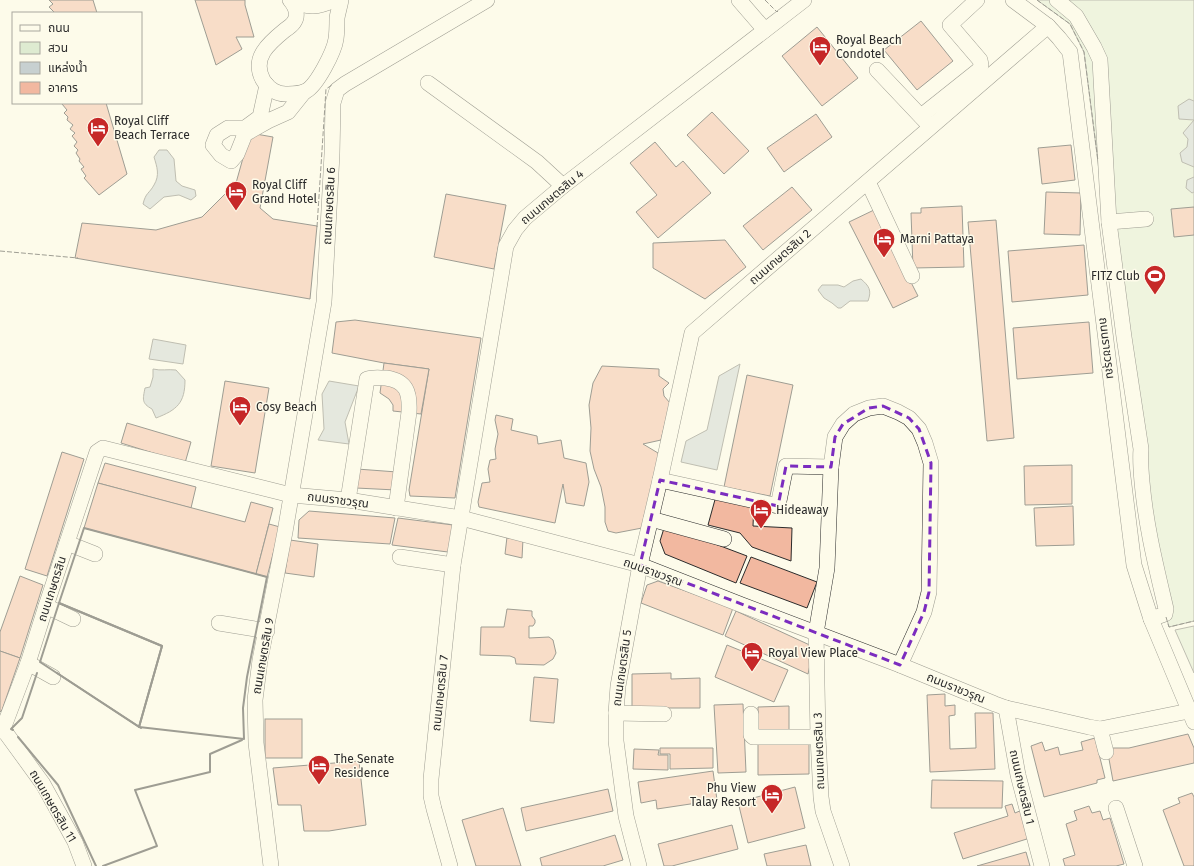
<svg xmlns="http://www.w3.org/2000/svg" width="1194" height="866" viewBox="0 0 1194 866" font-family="'Fira Sans','Noto Sans Thai',sans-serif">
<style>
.green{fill:#deebd1;stroke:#74746e}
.water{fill:#c7d0d0;stroke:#74746e}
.building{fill:#f2b8a0;stroke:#2b2b2b}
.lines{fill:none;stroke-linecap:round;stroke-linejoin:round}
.minor-casing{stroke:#2b2b2b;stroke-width:16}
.minor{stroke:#fdfbea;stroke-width:15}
.fence{stroke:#2b2b2b;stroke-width:1;stroke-dasharray:5 2;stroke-linecap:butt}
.wall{stroke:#2b2b2b;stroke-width:2}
.marked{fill:none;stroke:#7b2cbf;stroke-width:3;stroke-dasharray:8 5;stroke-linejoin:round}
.labels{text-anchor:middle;stroke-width:3;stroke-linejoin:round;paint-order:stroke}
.poi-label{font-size:12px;fill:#2b2b2b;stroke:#fdfbea;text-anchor:start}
.street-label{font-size:12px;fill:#2b2b2b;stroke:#fdfbea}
</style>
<rect width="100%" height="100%" fill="#fdfbea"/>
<g class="green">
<path d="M1037,0H1194V621L1169,627L1146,541L1084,52L1070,24Z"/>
<path d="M1194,626V673L1175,630Z"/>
</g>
<g class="water">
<path d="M1189,99L1194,101V167L1182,162L1180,153L1187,147L1188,139L1183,133L1194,120L1179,119L1178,106Z"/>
<path d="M159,150H167L174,159L176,181L182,186L195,190L196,196L191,200L179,195L164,197L150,209L143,204C146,192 149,194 154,185C160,175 157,167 154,157Z"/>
<path d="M1194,177V192L1192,193L1186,188L1187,180Z"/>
<path d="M861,279C869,286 872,290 868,301H850L841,308H838L832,303L824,298L818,290L822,285H838L844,287L853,281Z"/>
<path d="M153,339L186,345L183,364L149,359Z"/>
<path d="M740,364L717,470L681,462L686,441L707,430L719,376Z"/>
<path d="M153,369C161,371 168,369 176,370L185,380C185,403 177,410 156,418L152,409C141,403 143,399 145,388L150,387L153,377Z"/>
<path d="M329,381L359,386L345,422L349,444L318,440L324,429L322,394Z"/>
</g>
<g class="building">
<path d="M49,0H93L97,13H53L54,12L49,7L53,4Z"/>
<path d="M195,0H245V5L254,37H236L242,49L216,65Z"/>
<path d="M921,21L953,61L917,90L884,50Z"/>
<path d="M817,27L858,78L822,106L782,56Z"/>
<path d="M63,103H106L127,174L99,195L84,178L86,176L81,169L84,167L79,161L80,159L76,153L78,150L74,146L77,142L72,136L75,133L70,129L73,125L67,120L68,117L64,113L67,110L62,104Z"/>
<path d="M712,112L749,151L724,174L687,135Z"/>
<path d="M816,114L832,137L784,172L767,148Z"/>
<path d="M250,133L273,137L260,208L273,219L317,226L310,299L75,258L82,223L156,230L202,217L236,183Z"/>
<path d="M655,142L676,167L683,161L711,193L658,238L636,212L657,195L630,163Z"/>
<path d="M1071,145L1075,180L1042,184L1038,148Z"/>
<path d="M792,187L812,210L763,250L743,226Z"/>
<path d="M1046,192L1081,193L1080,235L1044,234Z"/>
<path d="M446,194L506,205L494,269L434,257Z"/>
<path d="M962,206L964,267L913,268L911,213H921V208Z"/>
<path d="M1194,207V235L1174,237L1171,209Z"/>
<path d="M874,210L918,296L893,308L849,222Z"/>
<path d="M996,220L1014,438L987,441L968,222Z"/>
<path d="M725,240L746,267L705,299L653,268V243Z"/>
<path d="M1084,245L1088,295L1012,302L1008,251Z"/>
<path d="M355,320L481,338L455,498L410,496L409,490L429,369L384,363L332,353L336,322Z"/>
<path d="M1089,322L1093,373L1017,379L1013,328Z"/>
<path d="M384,363L429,369L421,414L393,411V405L389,399L380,393Z"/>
<path d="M602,366L659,369V376L669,383L663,389L664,396L670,403L661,440L643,444L658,453L660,460L642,528L616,533L608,531L605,522V507L601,487L594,469L590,451L591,428L589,405L593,383Z"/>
<path d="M747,375L793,385L770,496L724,487Z"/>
<path d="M225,381L269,388L255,473L211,466Z"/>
<path d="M496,415L513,419L511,430L537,436L538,444L561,440L564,458L586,463L589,482L584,506L566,503L563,484L555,523L479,507L478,502L482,483L490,482L488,469L490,460L496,459L495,449L498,434L495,420Z"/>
<path d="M127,423L191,442L185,463L121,443Z"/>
<path d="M62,452L84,459L47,576L25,569Z"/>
<path d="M105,463L196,487L191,508L98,483Z"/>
<path d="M1072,465V504L1025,505L1024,466Z"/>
<path d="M357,469L397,472L396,490L356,488Z"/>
<path d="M98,483L245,522L251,502L273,508L256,574L84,528Z"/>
<path d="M716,496L754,503L753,526L792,528L791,561L752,547L740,533L708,525Z"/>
<path d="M1073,506L1074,545L1036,546L1034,508Z"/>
<path d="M309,511L395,518L390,544L298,538L299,520Z"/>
<path d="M398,518L453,525L448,552L392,545Z"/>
<path d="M269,524L280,527L267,577L256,574Z"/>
<path d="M665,525L747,556L736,583L665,554L660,541Z"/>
<path d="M507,537L523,539L522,558L505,554Z"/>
<path d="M290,540L318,544L314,577L285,573Z"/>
<path d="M751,557L817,582L807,608L740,583Z"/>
<path d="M20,576L43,585L20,658L0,651V632Z"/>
<path d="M658,581L733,608L723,635L641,603L647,585Z"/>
<path d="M507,609L532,611V616L535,620V623L533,626H529V638L549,637L553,640L556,653L553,659L544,665L516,664L515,658L510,656L480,655L481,627H504Z"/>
<path d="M736,611L814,647L808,674L725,636Z"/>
<path d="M727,645L788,670L774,702L715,677Z"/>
<path d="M0,651L20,658L2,710L0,712Z"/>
<path d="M671,673V679L700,678V708H632V674Z"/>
<path d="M534,677L558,679L554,723L530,721Z"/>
<path d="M945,694V706L955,705V715L949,716L950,749L976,748L975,713H993L995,769L930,772L927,695Z"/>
<path d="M743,704L746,772L718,773L714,705Z"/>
<path d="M789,706V731H758V707Z"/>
<rect x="265" y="719" width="37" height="39"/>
<path d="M1188,734L1194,748V763L1113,781L1107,748H1129Z"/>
<path d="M1095,738L1105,778L1097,780V783L1044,797L1031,746L1042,742L1045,751L1058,747L1060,755L1083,750L1081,742Z"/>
<path d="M809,743V774L758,775V744Z"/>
<path d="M660,748H713V768L670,769V754H660Z"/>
<path d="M634,749L659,750L658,755H668V770L633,769Z"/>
<path d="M359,761L366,825L329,831H304L301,805H278L273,768Z"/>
<path d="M713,771L717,800L657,809L656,800L641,803L638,782Z"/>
<path d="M932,780L1003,781L1002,808H931Z"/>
<path d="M795,787L805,828L748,843L738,802Z"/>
<path d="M608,789L613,811L526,831L521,808Z"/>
<path d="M1192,793L1194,797V866H1184L1163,810L1180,803L1178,798Z"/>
<path d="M1012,804L1015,813L1022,810L1030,838L963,859L954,833L1008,816L1005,806Z"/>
<path d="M1089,806L1092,813L1100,811L1103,820L1110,818L1124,864L1116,866H1065L1063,859L1075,855L1066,824L1077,820L1074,811Z"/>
<path d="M503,808L521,866H476L462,820Z"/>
<path d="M732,825L738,849L672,866H664L658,844Z"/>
<path d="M615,835L623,860L603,866H542L540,858Z"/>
<path d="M806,845L811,866H767L764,854Z"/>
<path d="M1026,852L1030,866H977Z"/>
</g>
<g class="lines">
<g class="minor-casing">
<g id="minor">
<path d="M290,0C295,6 299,15 294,22C292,25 288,28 285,30C269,43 251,58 263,80C268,89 278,95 288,94C294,94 300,94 306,91C317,85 334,52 336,39C337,32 337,25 337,18C338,12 340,6 341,0"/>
<path d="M293,0C307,9 319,7 334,0"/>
<path d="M739,0L765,30"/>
<path d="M1013,0L1048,26L1059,38L1070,52L1134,565L1151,619L1194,722"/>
<path d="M1057,0L1076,16L1094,47L1100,60L1109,222L1124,337L1141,449C1140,460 1141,471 1142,482C1146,527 1156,566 1166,609L1165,614L1151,619"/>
<path d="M877,70L928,124"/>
<path d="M428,83L537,162L563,186"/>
<path d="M267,85L260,117L245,128H228L217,135L213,145L221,155L231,161L237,154L245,134L268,121L288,112L304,92"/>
<path d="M921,116L980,69L981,65L980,60L950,25L977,0"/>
<path d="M868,182L912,276"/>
<path d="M1109,222L1146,219"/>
<path d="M660,480L778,506L786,466L831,467"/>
<path d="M348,500L367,379C373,377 379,378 386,378C407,381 410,393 409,412L396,508"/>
<path d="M651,519L724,539"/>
<path d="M67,543L95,554"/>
<path d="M400,557L453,565"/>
<path d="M46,606L73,619"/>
<path d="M219,623L267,631"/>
<path d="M28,663L53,677"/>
<path d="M1006,708L1018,775L1042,866"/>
<path d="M616,713L664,714"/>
<path d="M751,714V735L753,737H818"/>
<path d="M3,729L43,784L75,842L84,866"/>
<path d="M1100,729L1106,752"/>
<path d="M0,731L3,729L28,663L46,606L97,452L103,448L291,495L348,500L461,518L640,565L742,605L900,665L995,704L1006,708L1089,727L1100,729L1189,711"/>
<path d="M1116,808L1135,866"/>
<path d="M271,866L256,743L255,700L260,660L285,532L324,302L332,154L333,103L337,90L345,84L487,0"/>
<path d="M450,866L434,809L431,796V779L453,565L506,246L515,230L525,218L563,186L804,0"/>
<path d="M639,866L626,816L616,741V713L618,686L640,565L660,480L692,333L1048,26"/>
<path d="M842,866L823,811L821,797L818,737L816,633L827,568L831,467L835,437L843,424L854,414L869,408L883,406L898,412L909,418L919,429L925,443L931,463L929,592L924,612L900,665"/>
</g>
</g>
<use href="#minor" class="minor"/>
<g class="fence">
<path d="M765,0L777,12L778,11"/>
<path d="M1037,0L1070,24L1084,52L1098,161"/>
<path d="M317,227L326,89L332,85"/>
<path d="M0,251L78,258"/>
<path d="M1166,617L1169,627L1194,621"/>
</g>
<g class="wall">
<path d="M84,528L267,577L247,677L243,708L244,739L139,727L162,646L59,603Z"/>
<path d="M59,603L162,646L139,727L40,662Z"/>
<path d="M57,673L141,728"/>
<path d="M13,730L11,729L22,718L37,673"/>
<path d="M18,737L58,785L96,866"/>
<path d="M103,866L157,846L135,790L210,772V754L242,740"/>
</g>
</g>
<path d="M0 0H1194V866H0ZM883,406L909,418L919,429L931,463L929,592L924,612L900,665L640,565L660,480L778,506L786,466L831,467L835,437L843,424L869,408Z" fill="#fdfbea" fill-opacity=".55" fill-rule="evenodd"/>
<path class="marked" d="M883,406L909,418L919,429L931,463L929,592L924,612L900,665L640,565L660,480L778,506L786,466L831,467L835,437L843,424L869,408Z"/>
<defs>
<g id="hotel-pin" transform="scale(1.15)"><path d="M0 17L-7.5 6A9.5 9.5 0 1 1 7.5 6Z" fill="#c62828" stroke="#fdfbea"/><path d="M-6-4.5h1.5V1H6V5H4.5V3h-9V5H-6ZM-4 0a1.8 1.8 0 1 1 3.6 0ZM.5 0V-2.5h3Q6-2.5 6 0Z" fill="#fff"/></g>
<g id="stadium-pin" transform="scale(1.15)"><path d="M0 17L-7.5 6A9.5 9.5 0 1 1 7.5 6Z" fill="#c62828" stroke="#fdfbea"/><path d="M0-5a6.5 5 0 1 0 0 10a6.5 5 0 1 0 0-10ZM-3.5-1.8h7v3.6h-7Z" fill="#fff"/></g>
</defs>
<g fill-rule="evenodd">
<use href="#hotel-pin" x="820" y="47"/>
<use href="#hotel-pin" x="98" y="128"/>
<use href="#hotel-pin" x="236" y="192"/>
<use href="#hotel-pin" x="884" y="239"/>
<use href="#stadium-pin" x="1155" y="276"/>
<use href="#hotel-pin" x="240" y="407"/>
<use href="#hotel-pin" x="761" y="510"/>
<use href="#hotel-pin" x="752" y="653"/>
<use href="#hotel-pin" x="319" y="766"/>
<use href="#hotel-pin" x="772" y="795"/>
</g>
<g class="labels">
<g class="poi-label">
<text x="836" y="44">Royal Beach<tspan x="836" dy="14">Condotel</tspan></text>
<text x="114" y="125">Royal Cliff<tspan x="114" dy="14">Beach Terrace</tspan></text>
<text x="252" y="189">Royal Cliff<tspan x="252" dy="14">Grand Hotel</tspan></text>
<text x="900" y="243">Marni Pattaya</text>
<text x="1140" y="280" text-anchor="end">FITZ Club</text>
<text x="256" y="411">Cosy Beach</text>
<text x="776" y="514">Hideaway</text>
<text x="768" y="657">Royal View Place</text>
<text x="334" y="763">The Senate<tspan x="334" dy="14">Residence</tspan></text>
<text x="756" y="792" text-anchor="end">Phu View<tspan x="756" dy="14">Talay Resort</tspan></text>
</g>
<g class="street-label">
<text transform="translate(552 197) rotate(-40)" y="4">ถนนเกษตรสิน 4</text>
<text transform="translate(329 206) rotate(-87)" y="4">ถนนเกษตรสิน 6</text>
<text transform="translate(780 257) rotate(-41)" y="4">ถนนเกษตรสิน 2</text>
<text transform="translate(1107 348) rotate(83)" y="4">ถนนราชวรุณ</text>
<text transform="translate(338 500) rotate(7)" y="4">ถนนราชวรุณ</text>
<text transform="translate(653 572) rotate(20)" y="4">ถนนราชวรุณ</text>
<text transform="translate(52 589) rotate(-72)" y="4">ถนนเกษตรสิน</text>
<text transform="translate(263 656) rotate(-80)" y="4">ถนนเกษตรสิน 9</text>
<text transform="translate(622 668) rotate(-82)" y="4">ถนนเกษตรสิน 5</text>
<text transform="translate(956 688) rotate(22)" y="4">ถนนราชวรุณ</text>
<text transform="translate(440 693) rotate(-84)" y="4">ถนนเกษตรสิน 7</text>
<text transform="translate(819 751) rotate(-92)" y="4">ถนนเกษตรสิน 3</text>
<text transform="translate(1022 787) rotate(77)" y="4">ถนนเกษตรสิน 1</text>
<text transform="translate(53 806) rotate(60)" y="4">ถนนเกษตรสิน 11</text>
</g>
</g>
<rect x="12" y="12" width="130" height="92" fill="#fdfbea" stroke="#a9a89e"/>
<rect x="20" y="25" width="20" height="6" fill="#fdfbea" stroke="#a9a89e"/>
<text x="48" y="32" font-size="12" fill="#2b2b2b">ถนน</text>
<rect x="20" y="42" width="20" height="12" fill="#deebd1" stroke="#a9a89e"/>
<text x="48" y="52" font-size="12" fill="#2b2b2b">สวน</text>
<rect x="20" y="62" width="20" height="12" fill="#c7d0d0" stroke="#a9a89e"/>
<text x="48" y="72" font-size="12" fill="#2b2b2b">แหล่งน้ำ</text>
<rect x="20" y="82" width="20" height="12" fill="#f2b8a0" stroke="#a9a89e"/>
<text x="48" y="92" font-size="12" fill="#2b2b2b">อาคาร</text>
</svg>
